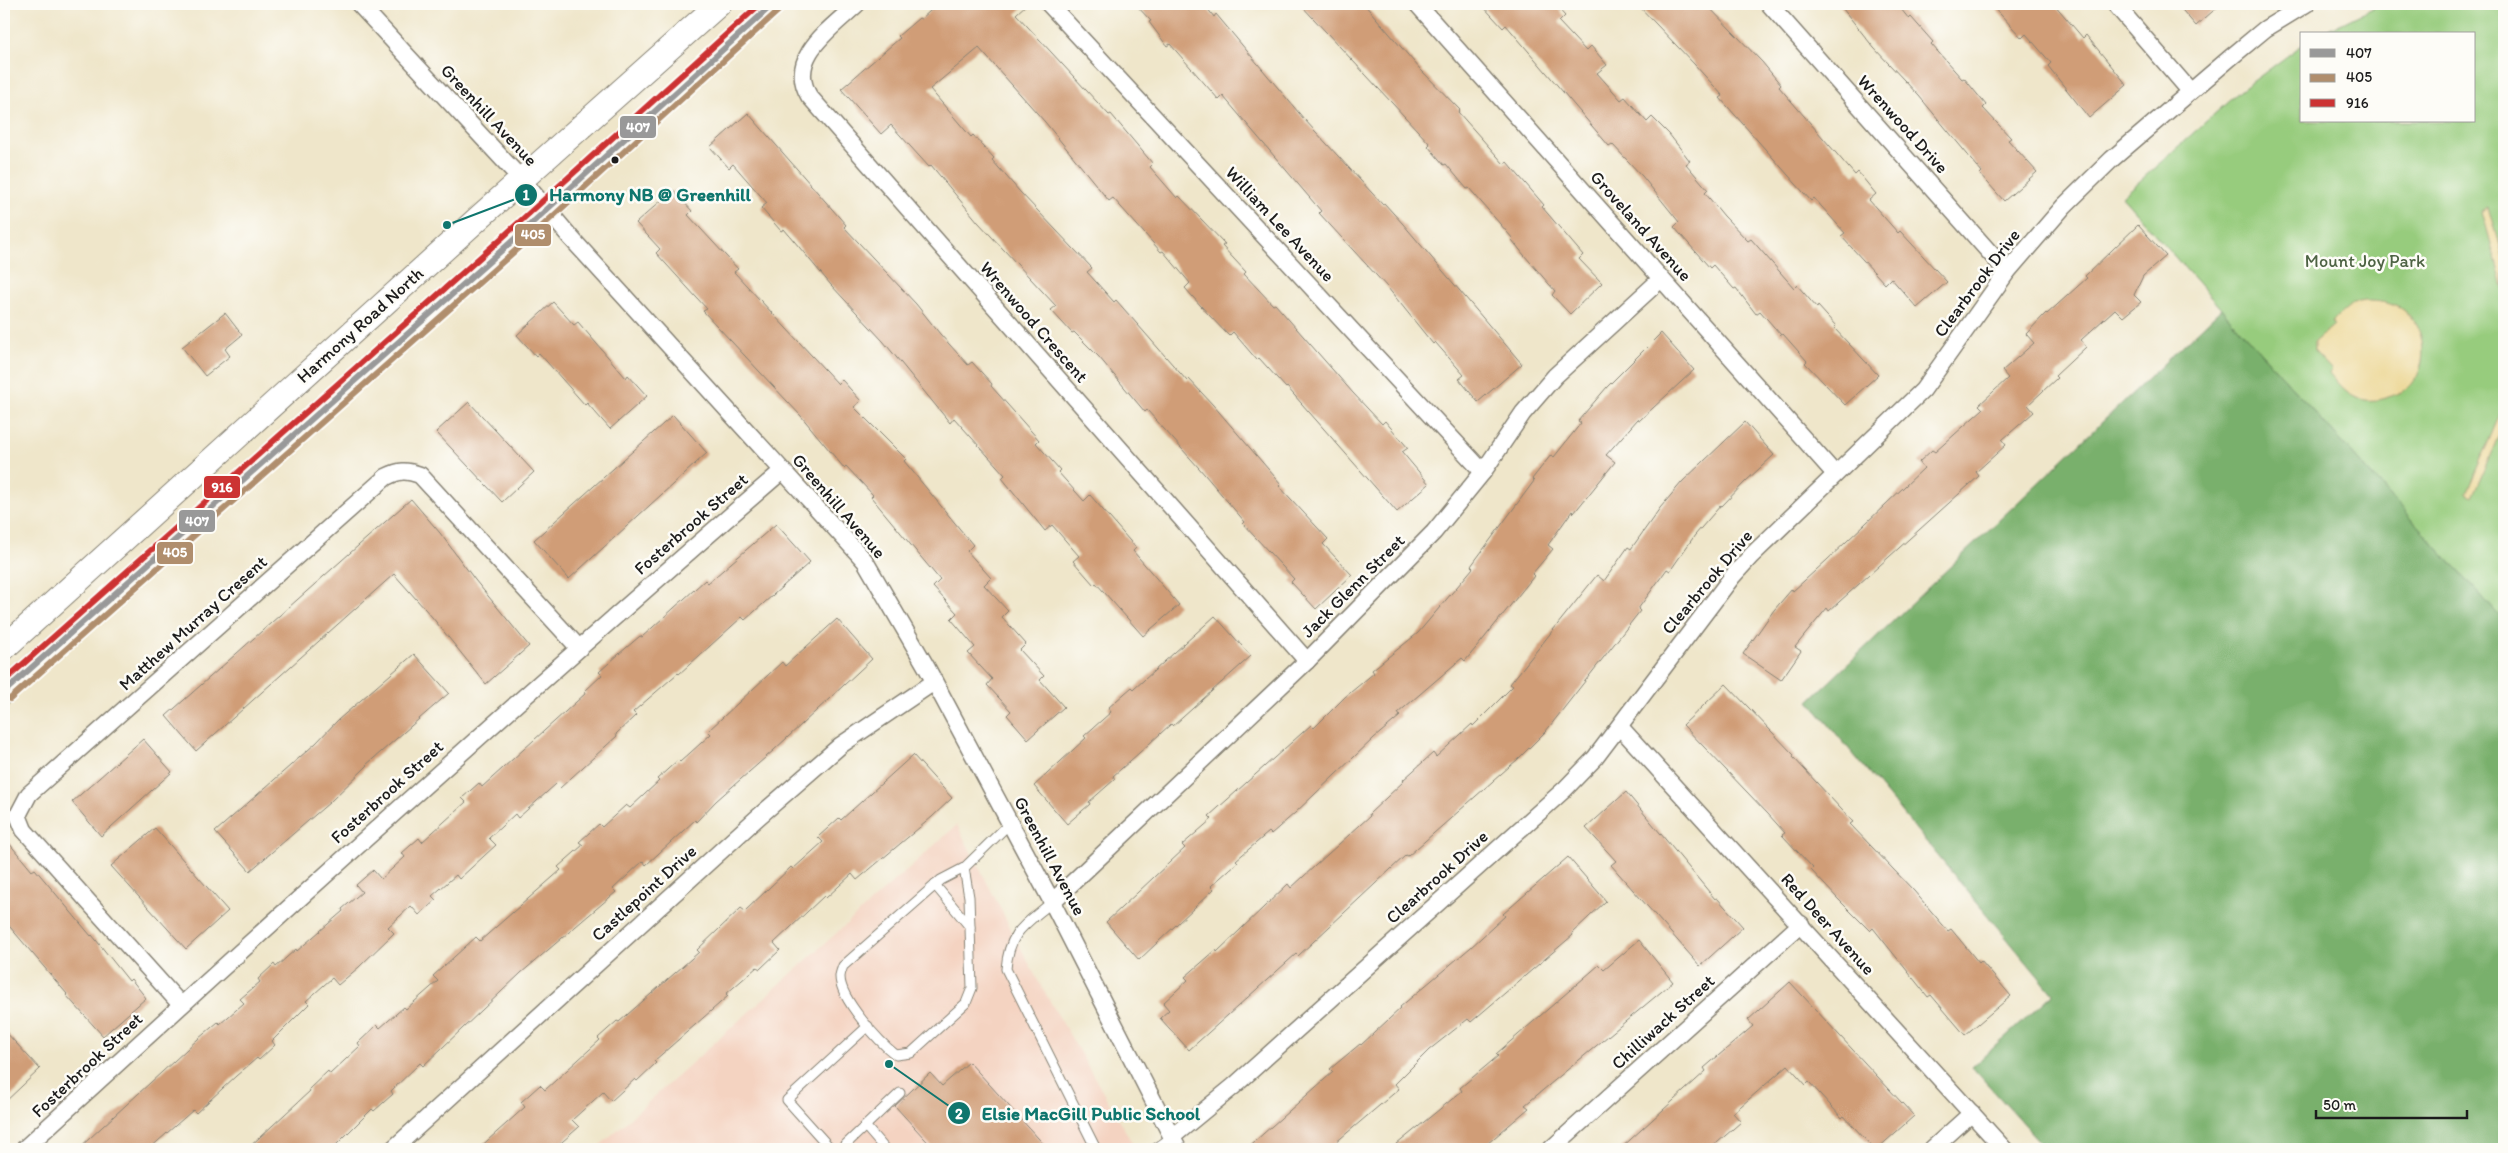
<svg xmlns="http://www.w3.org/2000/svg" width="2508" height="1153" viewBox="0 0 2508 1153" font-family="Itim,sans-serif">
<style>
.built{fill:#f4d3c1}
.green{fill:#97cc7d;stroke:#5a744c}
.forest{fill:#79b06c;stroke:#4a6644}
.sand{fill:#eeda9e;stroke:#857b5d}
.building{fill:#d09d77}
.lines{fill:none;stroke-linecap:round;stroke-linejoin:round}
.lane-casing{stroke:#868173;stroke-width:11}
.street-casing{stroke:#868173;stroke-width:19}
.secondary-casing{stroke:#868173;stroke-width:26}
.lane{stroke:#fff;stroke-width:9}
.street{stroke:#fff;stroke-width:16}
.secondary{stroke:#fff;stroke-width:24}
.bus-1-casing{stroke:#fdfcf7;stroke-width:10}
.bus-2-casing{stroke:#fdfcf7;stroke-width:10}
.bus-3-casing{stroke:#fdfcf7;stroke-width:10}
.bus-1{stroke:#999;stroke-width:6}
.bus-2{stroke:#b08e6d;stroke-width:6}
.bus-3{stroke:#c33;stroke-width:6}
.bus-dot{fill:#1c1c1c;stroke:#fdfcf7;stroke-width:2}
.labels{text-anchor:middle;stroke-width:5;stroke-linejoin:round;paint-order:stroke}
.street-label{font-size:18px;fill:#1c1c1c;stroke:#fdfcf7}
.park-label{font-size:18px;fill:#4d6243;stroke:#fdfcf7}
.leader{fill:none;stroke:#0f766e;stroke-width:2}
.callout-dot{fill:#0f766e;stroke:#fdfcf7;stroke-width:2}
.mark-label{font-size:15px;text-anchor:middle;font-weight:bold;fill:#fff}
.callout-label{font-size:19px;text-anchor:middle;font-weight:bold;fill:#0f766e;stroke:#fdfcf7;stroke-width:5;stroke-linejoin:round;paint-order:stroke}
.line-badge{stroke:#fdfcf7;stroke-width:2}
.badge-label{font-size:14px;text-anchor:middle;font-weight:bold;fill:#fff}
</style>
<rect width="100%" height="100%" fill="#fdfcf7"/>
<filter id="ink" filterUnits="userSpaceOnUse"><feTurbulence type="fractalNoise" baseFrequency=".02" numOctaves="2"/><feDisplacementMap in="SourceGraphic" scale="10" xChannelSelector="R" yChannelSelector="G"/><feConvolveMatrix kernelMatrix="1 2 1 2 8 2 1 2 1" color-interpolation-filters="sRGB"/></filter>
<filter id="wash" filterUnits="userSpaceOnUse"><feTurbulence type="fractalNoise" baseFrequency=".0096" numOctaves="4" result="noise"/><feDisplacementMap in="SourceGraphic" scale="20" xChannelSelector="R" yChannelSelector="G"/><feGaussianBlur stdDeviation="1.12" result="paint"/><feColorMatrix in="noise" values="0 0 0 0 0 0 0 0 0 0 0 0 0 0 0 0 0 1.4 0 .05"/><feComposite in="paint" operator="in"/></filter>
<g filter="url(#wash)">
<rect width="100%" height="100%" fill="#efe6ca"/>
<path class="built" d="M957,825L1037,979L1136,1149H596Z"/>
<path class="green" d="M2381,4H2504V621L2221,309L2122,197L2240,91L2302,45V121H2474V34H2320Z"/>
<path class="forest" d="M2221,309L2504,621V1149H2046L1972,1067L2053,994L1809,701Z"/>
<g class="sand">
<path d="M2489,207L2504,260V291L2482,211Z"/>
<path d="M2364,301C2378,301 2392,302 2404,311C2426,327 2429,363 2412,384C2405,392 2395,395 2385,398C2373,402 2358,401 2348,393C2341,388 2335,380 2329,373L2332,370L2314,351V342L2334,325L2331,322L2353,303Z"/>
<path d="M2504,405V423L2472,497L2466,494Z"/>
</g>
<g id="blocks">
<g class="building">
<path d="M938,4H1027L1016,14L1109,115L1111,114L1153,164L1150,167L1177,198L1179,196L1225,244L1222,246L1246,272L1244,274L1273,305L1275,304L1353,393L1382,424L1385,421L1408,448L1402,452L1429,484L1397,512L1287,387L1286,388L1259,358L1257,360L1233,332L1229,336L1209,315L1185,288L1190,283L1163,251L1161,252L1113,198L1109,201L1045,122L979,48L930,89L971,137L973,135L994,158L992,160L1020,192L1092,268L1087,272L1114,302L1116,300L1187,381L1189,379L1213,405L1281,484L1279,486L1328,539L1323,544L1352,575L1316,609L1291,582L1294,579L1243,524L1245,522L1199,468L1147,410L1145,412L1099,357L1074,332L1072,333L1051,310L1056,306L978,222L931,165L929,167L891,125L881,134L841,89L900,38L898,36L919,18L921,19Z"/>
<path d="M1135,4H1204L1214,17L1216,14L1304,119L1383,205L1384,203L1403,224L1522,364L1478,402L1459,379L1464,375L1435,342L1433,344L1388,288L1319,213L1321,211L1223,96L1219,100L1170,44L1167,46L1149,22L1151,21Z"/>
<path d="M1300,4H1364L1420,69L1460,110L1458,112L1482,139L1504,164L1507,162L1544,205L1542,207L1583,255L1579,259L1602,283L1570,314L1552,295L1555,291L1524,255L1512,240L1513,239L1469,188L1467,189L1446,164L1444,165L1428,146L1430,144L1405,117Z"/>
<path d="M1481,4H1554L1565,16L1559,22L1586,51L1591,46L1607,65L1597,73L1621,100L1625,97L1647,122L1652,117L1669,134L1690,161L1686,164L1708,190L1705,193L1724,216L1748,241L1751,239L1794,288L1797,285L1817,308L1818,306L1836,326L1834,328L1878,375L1845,405L1805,363L1807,361L1783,334L1781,335L1760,311L1756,314L1736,288L1734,289L1713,265L1710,268L1674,227L1679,222L1642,176L1612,144L1609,146L1506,25L1503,28Z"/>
<path d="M1637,4H1706L1762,62L1781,85L1779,87L1855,175L1858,172L1876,194L1869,200L1898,233L1900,231L1947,282L1917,308L1891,278L1885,284L1841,236L1845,233L1814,198L1811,201L1720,98L1723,96L1695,65Z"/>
<path d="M1839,4H1897L1909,19L1911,17L1933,42L1931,44L1962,79L1964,78L1986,105L1983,108L2011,138L2008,140L2037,172L2004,201L1980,174L1982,172L1919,96L1874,48Z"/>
<path d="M1991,4H2054L2083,38L2086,35L2127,85L2089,118L2048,66L2051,63L2026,34L2022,38Z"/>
<path d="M2177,4H2221L2196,26Z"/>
<path d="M748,113L846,225L844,227L916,304L940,334L968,365L972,362L992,384L991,386L1039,440L1036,443L1060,470L1058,472L1084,501L1090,495L1136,548L1133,551L1179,605L1143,636L1096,583L1094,585L1073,561L1079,556L1052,525L1045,531L1002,478L1005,475L954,418L950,423L883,341L831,285L784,229L781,231L761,208L767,203L733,164L729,168L710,147Z"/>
<path d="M673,190L692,211L688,215L738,269L734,272L838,384L842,380L861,401L854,407L906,459L904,461L973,545L967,551L991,578L984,585L1008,611L1002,617L1026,644L1020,650L1044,676L1040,680L1064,707L1028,739L1007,715L1011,711L987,685L992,679L968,653L975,647L951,619L957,613L933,587L940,580L871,497L873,495L846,466L844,468L801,416L703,311L707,309L656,253L660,249L636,223Z"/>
<path d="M2138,225L2166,256L2143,276L2134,295L2141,302L2123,317L2115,309L2081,340L2086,347L2055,376L2057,378L2028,405L2034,412L2002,440L2006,445L1976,472L1979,476L1829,611L1827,608L1795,647L1801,651L1781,680L1743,654L1774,610L1792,589L1793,591L1827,560L1924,468L1919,462L1932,450L1935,452L1983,409L1979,405L2008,378L2002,371L2034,343L2026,334L2046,313L2047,314L2087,278L2085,276Z"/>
<path d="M553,302L574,325L578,322L626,378L628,375L647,396L610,429L587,403L585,405L539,353L536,356L517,335Z"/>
<path d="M225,313L242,335L225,349L230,356L205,376L182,347Z"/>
<path d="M1661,333L1694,370L1640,420L1638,419L1606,455L1615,462L1574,513L1572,511L1548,545L1553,549L1532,574L1534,576L1481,642L1465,661L1462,658L1398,713L1400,716L1374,738L1295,813L1271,834L1269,832L1236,860L1238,862L1211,886L1214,889L1139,960L1106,922L1185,848L1182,845L1212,819L1209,816L1311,725L1314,728L1345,697L1374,673L1372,670L1418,633L1473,568L1471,566L1534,481L1532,479L1551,455L1554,457L1581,423L1578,421L1607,387Z"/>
<path d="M469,402L534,472L502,502L436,432Z"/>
<path d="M673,415L707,453L569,579L534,540Z"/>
<path d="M1745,422L1774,455L1746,481L1722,506L1721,505L1695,535L1670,571L1667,569L1638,609L1640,611L1546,731L1518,759L1408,856L1406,855L1298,956L1296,954L1189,1050L1160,1018L1169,1010L1163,1003L1188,980L1185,977L1216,950L1217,952L1288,884L1291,888L1328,854L1370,816L1369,814L1404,781L1403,780L1433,753L1436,757L1472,724L1473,726L1513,686L1510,684L1597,575L1604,581L1628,547L1631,549L1660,508L1682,482Z"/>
<path d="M411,499L440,533L475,580L529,646L486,684L432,617L394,574L196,751L166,716Z"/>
<path d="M776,524L810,562L745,620L742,617L679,674L678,673L633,712L636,715L616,734L617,736L560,788L556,784L518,818L515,814L489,838L496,845L459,879L456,875L432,896L436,900L419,915L411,906L388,927L394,933L359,967L338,985L332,978L306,1001L309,1004L272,1041L275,1045L259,1060L257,1058L236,1076L196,1113L193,1110L149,1149H78L198,1039L218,1022L220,1024L244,1003L240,999L260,982L258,979L274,964L276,967L296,949L297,951L343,911L342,909L362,892L356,885L373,870L381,879L405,857L402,853L419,838L422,842L466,802L462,798L479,783L482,787L586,693L585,691L602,675L599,672L619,654L640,636L642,637L705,580L708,583Z"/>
<path d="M1215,616L1251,656L1173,726L1171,724L1139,753L1113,776L1115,779L1089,802L1090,804L1067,824L1034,786L1086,738L1084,736L1111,712L1108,708L1132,687L1134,689Z"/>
<path d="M837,619L872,659L774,750L716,801L696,822L695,820L646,865L643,861L613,889L616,892L521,973L423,1066L420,1063L391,1091L393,1094L374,1111L372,1109L332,1149H247L310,1091L309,1089L328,1071L330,1074L360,1046L358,1043L377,1025L380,1028L404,1007L406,1009L438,981L433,976L476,937L480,941L561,870L558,867L583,845L579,842L599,824L602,827L626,805L630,808L659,781L657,779L678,760L680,762L711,734L708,731L782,662L785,666Z"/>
<path d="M414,654L449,693L366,765L367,766L330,802L250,871L215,832L316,743L338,720Z"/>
<path d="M1726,684L1794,755L1793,757L1853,822L1850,824L1914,891L1948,931L1951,929L1979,963L1981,961L2011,996L1965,1035L1931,995L1928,997L1873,928L1870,931L1838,899L1811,870L1813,868L1782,835L1785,833L1768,814L1683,725Z"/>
<path d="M143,739L172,772L101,836L72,802Z"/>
<path d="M913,755L952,798L932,817L857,880L852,874L826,898L824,896L774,943L780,950L760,969L757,967L726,994L728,996L654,1061L656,1063L637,1081L635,1079L611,1101L603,1092L572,1120L579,1127L554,1149H478L525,1107L521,1102L540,1085L545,1090L600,1040L598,1038L617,1021L619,1022L699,952L697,950L741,908L745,911L791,867L793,869L823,842L818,837L839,818L841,820Z"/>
<path d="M1626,792L1715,899L1717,898L1743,927L1700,966L1611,865L1616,861L1586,828Z"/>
<path d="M155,828L228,911L186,949L111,866Z"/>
<path d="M4,837L32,871L35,869L91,936L92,935L129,981L131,979L146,998L103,1036L66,995L67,994L4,920Z"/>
<path d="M1568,857L1606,901L1572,933L1573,935L1471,1022L1468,1019L1429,1050L1395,1084L1399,1089L1328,1149H1246L1333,1072L1330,1069L1360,1044L1361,1045L1401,1008L1400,1007L1470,948L1505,916L1503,914Z"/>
<path d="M1639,940L1673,982L1525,1105L1529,1108L1487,1144L1480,1149H1391L1462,1091L1460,1088L1498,1056L1496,1054L1599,965L1604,970Z"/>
<path d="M1790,982L1914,1116L1877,1149H1874L1844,1116L1842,1118L1809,1082L1806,1085L1788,1065L1733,1113L1741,1122L1710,1149H1620L1706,1071L1704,1068L1753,1026L1748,1020Z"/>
<path d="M4,1030L40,1069L4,1103Z"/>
<path d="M969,1062L1048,1149H934L895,1106L930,1073L942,1086Z"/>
</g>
</g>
</g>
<g filter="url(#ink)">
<use href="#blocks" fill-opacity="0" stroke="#868173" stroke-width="1"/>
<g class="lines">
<g class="lane-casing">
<g id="lane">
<path d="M964,868L969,897L972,988L966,1003L911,1053L896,1055C879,1042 840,999 840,977C840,973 842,969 843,966L941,880L964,868L1010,823"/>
<path d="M935,885L970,927"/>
<path d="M1052,902C1025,925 1009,931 1006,969L1096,1149"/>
<path d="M866,1127L885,1149"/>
<path d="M831,1149L787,1100L868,1026"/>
<path d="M841,1149L900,1093"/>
<path d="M1155,1149L1172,1137"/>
</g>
</g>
<g class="street-casing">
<g id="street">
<path d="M359,4L522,180L571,238L865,561L927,668L1052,902L1178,1149"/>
<path d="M857,4C832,28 786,57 809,96L1307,661"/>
<path d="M1049,4L1483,472"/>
<path d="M1417,4L1835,474"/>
<path d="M1769,4L2007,272"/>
<path d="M2115,4L2190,91"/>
<path d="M1620,727L2004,1149"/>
<path d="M1052,902L1307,661L1434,532L1483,472L1523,413L1555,376L1661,279"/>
<path d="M181,1005L24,830L18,815L29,794L386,477C400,470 406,470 420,475L578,647"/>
<path d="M1172,1137L1234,1086L1565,789L1595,758L1732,577L1751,556L1923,390L2007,272L2064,206L2112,159L2230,58L2265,29L2306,4"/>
<path d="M24,1149C274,920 525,693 782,471"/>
<path d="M393,1149L756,819L841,745L934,682"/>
<path d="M1551,1149L1801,924"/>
<path d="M1932,1149L1972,1113"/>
</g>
</g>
<g class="secondary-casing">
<g id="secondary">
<path d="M4,648L483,214L719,4"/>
<path d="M4,692L510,243L773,4"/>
</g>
</g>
<use href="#lane" class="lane"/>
<use href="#street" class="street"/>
<use href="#secondary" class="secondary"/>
<g class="bus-1-casing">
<path id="bus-1" d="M4,692L510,243L773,4"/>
</g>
<g class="bus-2-casing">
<path id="bus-2" d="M10,699L516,250L779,10"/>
</g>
<g class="bus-3-casing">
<path id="bus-3" d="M4,681L504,236L760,4"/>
</g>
<use href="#bus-1" class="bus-1"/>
<use href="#bus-2" class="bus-2"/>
<use href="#bus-3" class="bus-3"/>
</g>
</g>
<circle class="bus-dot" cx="615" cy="160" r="4.5"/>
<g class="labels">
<g class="street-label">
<text transform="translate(489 115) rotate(47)" y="6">Greenhill Avenue</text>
<text transform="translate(1903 124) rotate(48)" y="6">Wrenwood Drive</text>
<text transform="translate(1280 224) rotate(47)" y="6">William Lee Avenue</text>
<text transform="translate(1641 226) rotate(48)" y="6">Groveland Avenue</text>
<text transform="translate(1977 283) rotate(-53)" y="6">Clearbrook Drive</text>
<text transform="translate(1034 322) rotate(49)" y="6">Wrenwood Crescent</text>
<text transform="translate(360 325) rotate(-42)" y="6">Harmony Road North</text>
<text transform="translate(839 506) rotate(49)" y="6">Greenhill Avenue</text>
<text transform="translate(691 524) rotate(-41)" y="6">Fosterbrook Street</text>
<text transform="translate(1707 582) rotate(-50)" y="6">Clearbrook Drive</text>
<text transform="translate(1353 586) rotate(-45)" y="6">Jack Glenn Street</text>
<text transform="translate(193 623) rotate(-42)" y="6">Matthew Murray Cresent</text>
<text transform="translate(387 792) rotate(-42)" y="6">Fosterbrook Street</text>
<text transform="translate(1050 856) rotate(62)" y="6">Greenhill Avenue</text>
<text transform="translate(1437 877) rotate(-42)" y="6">Clearbrook Drive</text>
<text transform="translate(644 893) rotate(-42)" y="6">Castlepoint Drive</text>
<text transform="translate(1828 924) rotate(48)" y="6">Red Deer Avenue</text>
<text transform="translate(1663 1022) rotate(-42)" y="6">Chilliwack Street</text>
<text transform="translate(87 1065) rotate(-43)" y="6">Fosterbrook Street</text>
</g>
<g class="park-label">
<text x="2365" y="267">Mount Joy Park</text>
</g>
</g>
<path class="leader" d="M447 225L526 195M889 1064L959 1113"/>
<g class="callout-dot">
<circle cx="447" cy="225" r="5"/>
<circle cx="889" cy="1064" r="5"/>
<circle cx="526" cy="195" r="12"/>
<circle cx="959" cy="1113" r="12"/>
</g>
<g class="mark-label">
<text x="526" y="200">1</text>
<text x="959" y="1119">2</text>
</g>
<g class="callout-label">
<text x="650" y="201">Harmony NB @ Greenhill</text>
<text x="1091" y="1120">Elsie MacGill Public School</text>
</g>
<g class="line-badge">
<rect x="619" y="115" width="38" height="24" rx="5" fill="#999"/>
<rect x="514" y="223" width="38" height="24" rx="5" fill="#b08e6d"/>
<rect x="203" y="475" width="38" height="24" rx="5" fill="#c33"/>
<rect x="178" y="509" width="38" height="24" rx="5" fill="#999"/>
<rect x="156" y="541" width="38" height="24" rx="5" fill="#b08e6d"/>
</g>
<g class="badge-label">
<text x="638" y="132">407</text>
<text x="533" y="239">405</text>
<text x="222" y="492">916</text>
<text x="197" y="526">407</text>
<text x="175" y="557">405</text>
</g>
<rect width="2508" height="1153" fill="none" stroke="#fdfcf7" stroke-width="20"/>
<rect x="2300" y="32" width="175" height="90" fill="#fdfcf7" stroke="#a3a29f"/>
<rect x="2310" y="49" width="25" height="8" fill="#999999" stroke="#a3a29f"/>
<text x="2346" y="58" font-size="15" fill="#1c1c1c">407</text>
<rect x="2310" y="74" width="25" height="8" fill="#b08e6d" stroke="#a3a29f"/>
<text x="2346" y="82" font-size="15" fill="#1c1c1c">405</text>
<rect x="2310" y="99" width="25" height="8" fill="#cc3333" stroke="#a3a29f"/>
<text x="2346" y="108" font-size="15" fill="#1c1c1c">916</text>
<path d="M2316 1110v8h151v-8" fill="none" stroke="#1c1c1c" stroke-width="2.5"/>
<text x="2323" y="1110" font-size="15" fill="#1c1c1c" stroke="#fdfcf7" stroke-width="4" paint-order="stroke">50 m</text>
</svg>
